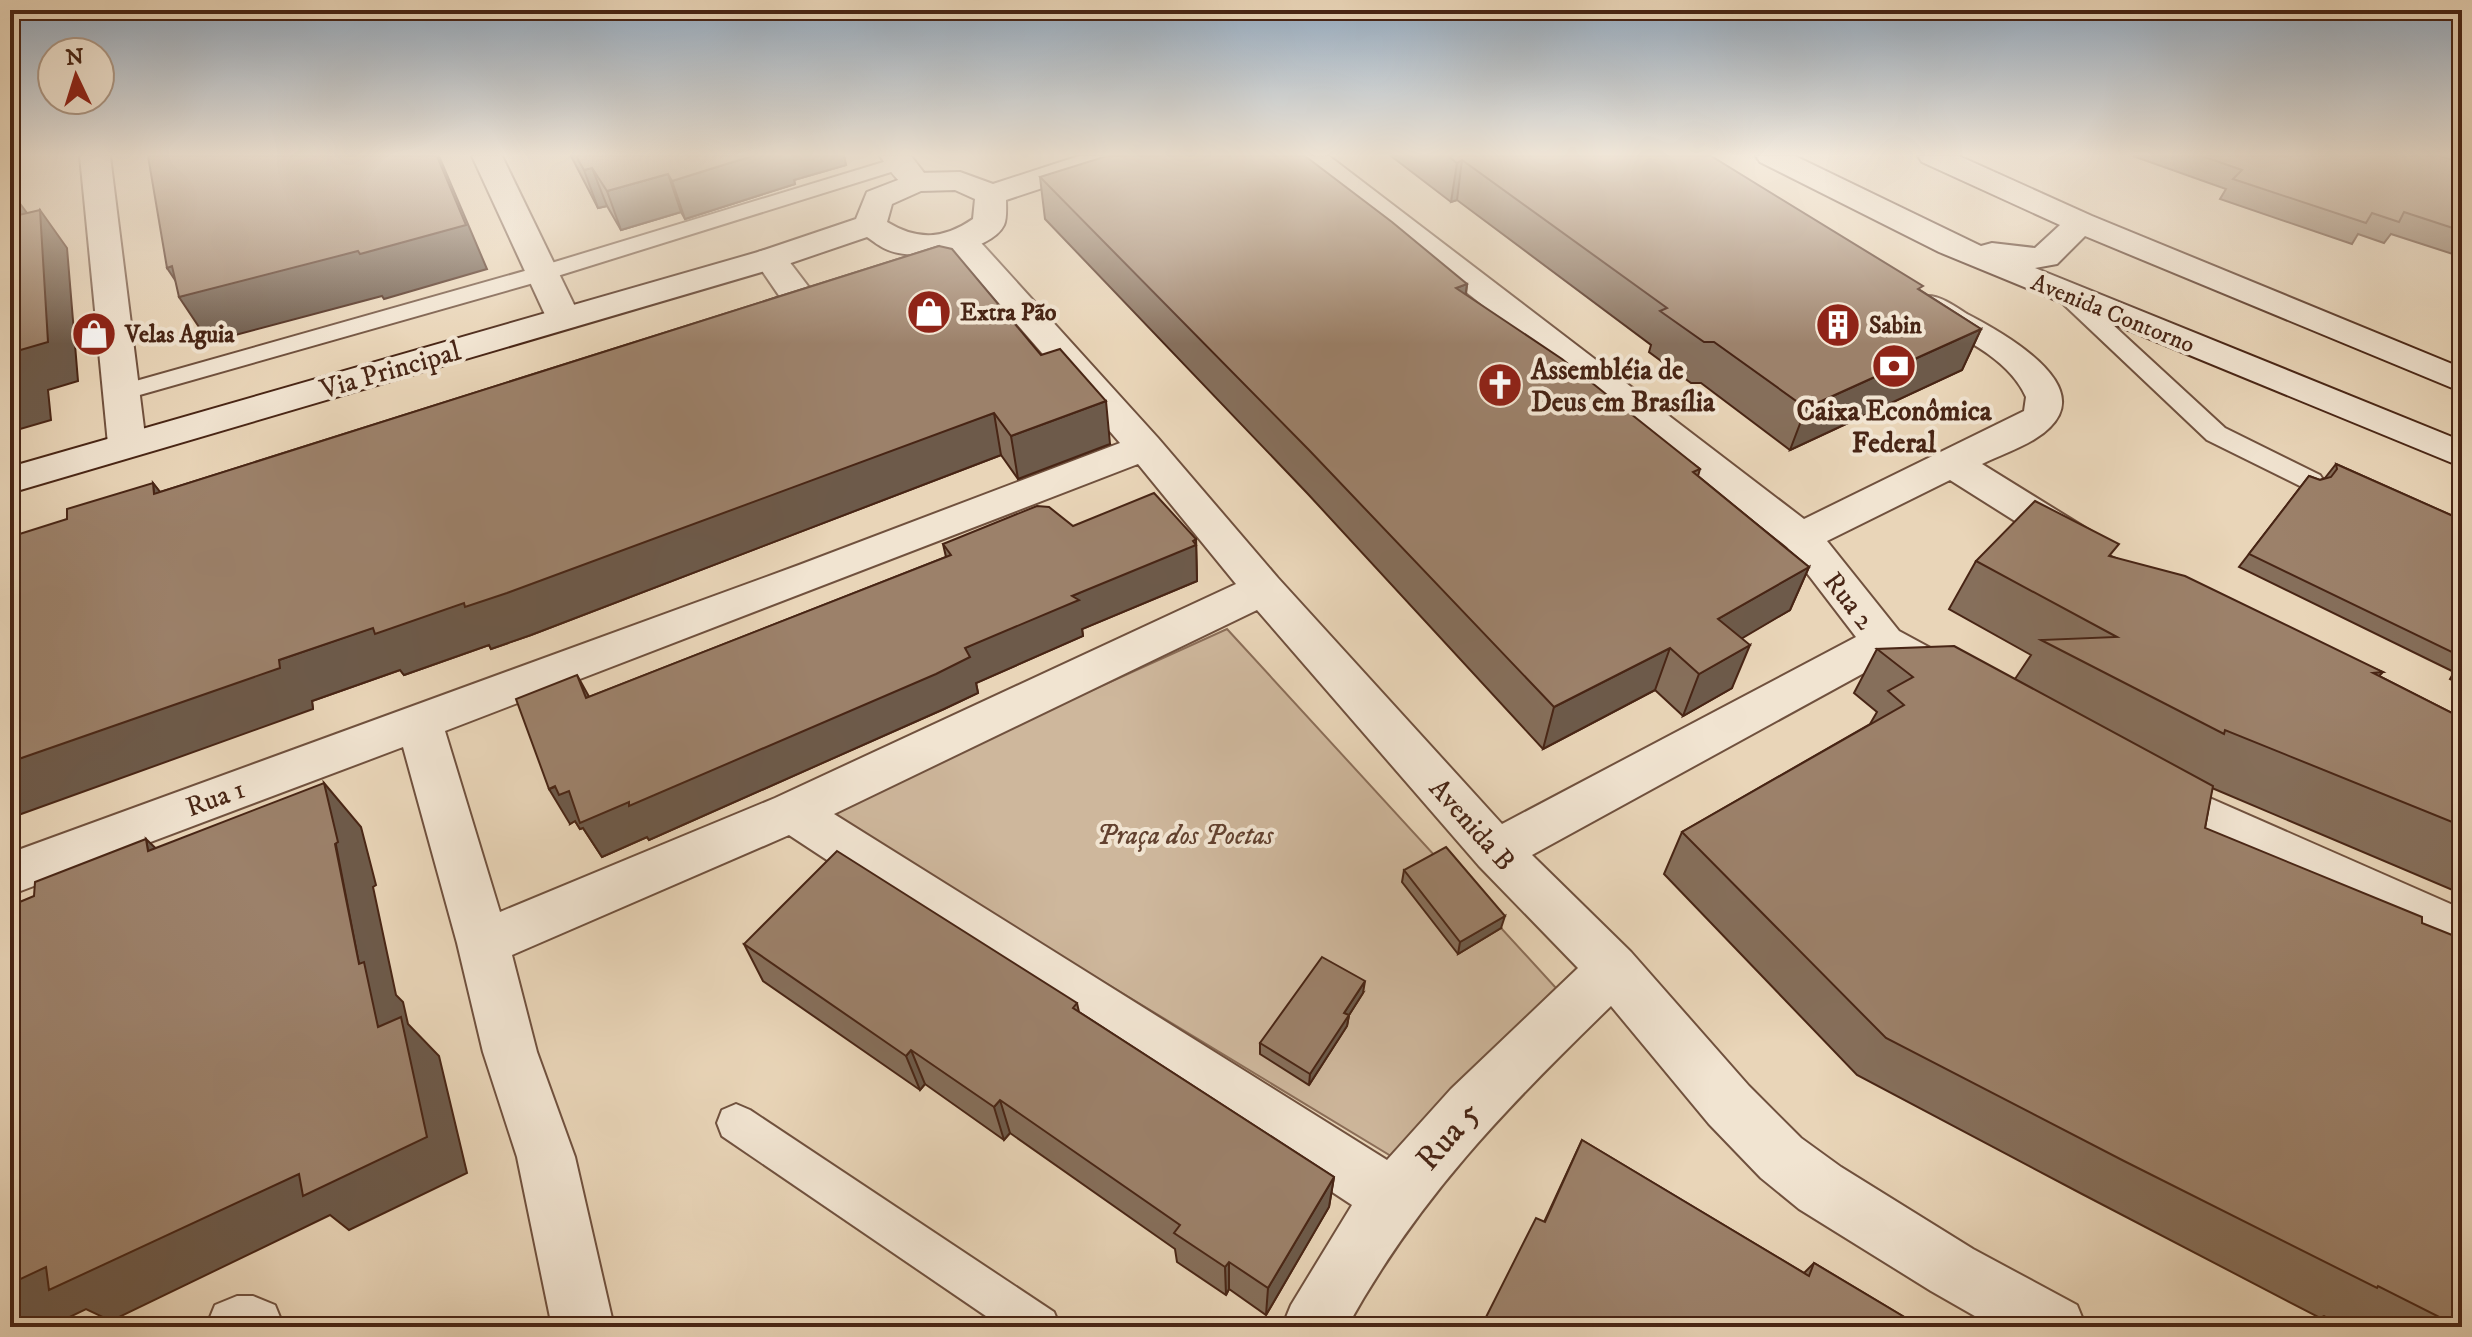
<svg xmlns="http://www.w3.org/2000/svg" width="2472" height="1337" viewBox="0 0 2472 1337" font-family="'IM FELL DW Pica',serif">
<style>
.green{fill:#ceb79c;stroke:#8b6e58;stroke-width:2}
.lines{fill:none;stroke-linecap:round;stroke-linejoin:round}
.lane-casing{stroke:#70513e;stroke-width:4}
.street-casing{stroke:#70513e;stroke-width:4}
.secondary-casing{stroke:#482515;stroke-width:4}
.lane{fill:#f1e4d1;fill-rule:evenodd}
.street{fill:#f1e4d1;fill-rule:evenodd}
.secondary{fill:#f1e4d1;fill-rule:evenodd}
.wall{fill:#866f5b;stroke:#482515;stroke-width:2}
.shaded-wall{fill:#6d5a4a;stroke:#482515;stroke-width:2}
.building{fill:#9c816a;stroke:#482515;stroke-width:2}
.labels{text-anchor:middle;stroke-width:8;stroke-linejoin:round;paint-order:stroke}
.far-poi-label{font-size:24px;font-weight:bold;fill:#482515;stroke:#f1e4d1;text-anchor:start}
.far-street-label{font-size:24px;fill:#482515;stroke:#f1e4d1}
.street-label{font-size:28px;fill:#482515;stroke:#f1e4d1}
.poi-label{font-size:28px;font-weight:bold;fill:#482515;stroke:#f1e4d1;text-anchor:start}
.park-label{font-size:28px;font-style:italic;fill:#634230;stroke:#f1e4d1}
.near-street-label{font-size:34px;fill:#482515;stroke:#f1e4d1}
</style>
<rect width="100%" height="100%" fill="#e9d5b8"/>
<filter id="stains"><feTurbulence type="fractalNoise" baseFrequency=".0025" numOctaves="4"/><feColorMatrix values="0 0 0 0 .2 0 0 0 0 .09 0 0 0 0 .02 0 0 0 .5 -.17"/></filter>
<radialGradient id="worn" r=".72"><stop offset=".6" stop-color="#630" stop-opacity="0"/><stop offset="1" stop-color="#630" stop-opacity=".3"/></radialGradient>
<path class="green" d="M1227,629L1556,988L1391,1156L823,812Z"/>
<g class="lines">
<g class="lane-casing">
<g id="lane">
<path d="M900,157L907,159L910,163L907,167L551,278L129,398H111L108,393L111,388L535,268Z"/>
<path d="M2066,287L2074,289L2225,428L2320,475L2324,481L2320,487L2311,490L2302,487L2207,440L2058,299L2055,294L2058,289Z"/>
<path d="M736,1104L750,1110L1054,1312L1060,1327H1002L722,1136L717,1123L722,1110Z"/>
</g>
</g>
<g class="street-casing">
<g id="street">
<path d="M80,156H110L146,444L140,453L127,456L114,453L108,444Z"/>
<path d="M472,156H502L581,319L576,326L564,329L552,326L547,319Z"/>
<path d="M880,156H911L931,182L927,188C903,194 893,174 880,156Z"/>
<path d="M1295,156H1329L1804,519L2024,411L2026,397C2008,356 1954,334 1916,313L1911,306L1916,299C1920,298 1924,296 1928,296C1941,296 1956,307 1967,314C1996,329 2079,374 2059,415C2046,441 2006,452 1982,464L2092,532L2098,542L2092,552L2078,556L2064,552L1950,480L1827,541L1899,631L1960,664L1966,676L1960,688C1931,697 1908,676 1884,662L1532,855L1631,952L1749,1086L1801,1138L1841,1167L1973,1249L2077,1305L2086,1327H1994L1931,1291L1799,1209L1761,1178L1709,1124L1611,1006C1506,1108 1419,1197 1347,1327H1282L1291,1305L1352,1205L789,835L512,955L537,1052L575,1157L614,1327H552L517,1157L483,1052L457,943L403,747L10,895V853L799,565L1120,443L951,248L946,241L951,234L962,231L973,234L1158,438L1278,578L1502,824L1856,637L1787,547ZM1138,464L1236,584L775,798L500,912L445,731ZM1257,610L1479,866L1578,968L1451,1089L1387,1160L834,814Z"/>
<path d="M770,249L782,252L814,294C814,316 758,331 739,326L734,319L739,312L780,297L754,259L758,252Z"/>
<path d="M2155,774L2462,909V956L2198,838L2138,807L2131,793L2138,779Z"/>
<path d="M237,1296H253L275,1305L284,1327H206L215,1305Z"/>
</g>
</g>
<g class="secondary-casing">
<g id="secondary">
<path d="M1079,156H1125L1121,162L1006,200C1006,208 1007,218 1004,225C990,254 914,261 888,250C880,247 873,241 867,237L782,266L10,493V467L758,252L856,219L867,192L916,173L960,172L993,184ZM955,190L975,199L973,219C944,239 918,241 887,222L892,204L921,191Z"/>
<path d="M1756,156H1795L1981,246L1992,243L2035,248L2060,225L1922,162L1918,156H1959L2092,216L2462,368V392L2085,236L2057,264L2035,268L2462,441V467L1939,252L1760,162Z"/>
</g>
</g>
<use href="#lane" class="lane"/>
<use href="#street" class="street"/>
<use href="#secondary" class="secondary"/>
</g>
<g class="wall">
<path d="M571,156H844L846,165L794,180L795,184L685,219L681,212L621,230L607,206L598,208Z"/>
<path d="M1391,156H1711L1981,329L1962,370L1790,450L1701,383H1691L1649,352L1651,345L1457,200L1451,202Z"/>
<path d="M2133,156H2462V257L2391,234L2384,243L2358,234L2352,244L2220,199L2226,189Z"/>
<path d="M1040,177L1467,284L1466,295L1700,469L1698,476L1809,567L1790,610L1741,638L1732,688L1683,716L1655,690L1543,749L1307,493L1045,219Z"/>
<path d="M939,246L1110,444L1018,479L1001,455L531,635L491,649L489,645L404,675L400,670L312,701L313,709L153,483L160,492Z"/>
<path d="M2336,464L2462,520V685L2450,679L2454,672L2239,567L2309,476L2320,480L2325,478Z"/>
<path d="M1073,526L1196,539L1197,581L1082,629L1083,636L976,683L978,693L944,709L649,840L647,837L602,857L583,828L580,829L575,821L570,824L589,697L946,557L943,544Z"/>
<path d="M2111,556L2383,672L2379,676L2462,718V894L2212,788L2205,828L2462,1327H2345L2324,1316L2320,1318L2082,1194L1857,1075L1664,874L1682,832L1870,724L1877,712L1854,693L1877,649L2015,679L2031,655L1949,609L1976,561Z"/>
<path d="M1404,870L1501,928L1458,954L1402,882Z"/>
<path d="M744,944L1077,1003L1079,1012L1334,1177L1329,1207L1266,1315L1229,1289L1226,1295L1177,1262L1175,1249L1010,1133L1004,1140L925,1084L920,1090L763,981Z"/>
<path d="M1363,993L1349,1015L1347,1026L1309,1085L1260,1054V1043Z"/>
<path d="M1582,1140L1804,1273L1814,1263L1921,1327L1544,1222Z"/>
</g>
<g class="shaded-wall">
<path d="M437,156H439L487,269L384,299L382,296L209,342L179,297L185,295L167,268Z"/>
<path d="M752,156H844L846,165L794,180L795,184L685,219L672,181Z"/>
<path d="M1462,160L1457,200L1451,202L1457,163Z"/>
<path d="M592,168L607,206L598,208L584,170Z"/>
<path d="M668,174L681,212L621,230L607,191Z"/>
<path d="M10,190L35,224L10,220Z"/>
<path d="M40,210L67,248L78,381L48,390L51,420L10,432V383L17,351Z"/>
<path d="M1467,284L1461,326L1456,288Z"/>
<path d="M1981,329L1962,370L1790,450L1806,408Z"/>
<path d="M1106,401L1110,444L1018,479L1011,436Z"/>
<path d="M994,413L1001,455L531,635L491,649L489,645L404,675L400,670L312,701L313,709L10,818V762L279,660Z"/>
<path d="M153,483L186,525L154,494Z"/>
<path d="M1196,539L1197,581L1082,629L1083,636L976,683L978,693L944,709L649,840L647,837L602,857L583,828L580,829L575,821L570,824L549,789L965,648L1072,596Z"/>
<path d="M1809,567L1790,610L1702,662L1718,619Z"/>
<path d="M1750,645L1732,688L1683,716L1699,674Z"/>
<path d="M1670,648L1655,690L1543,749L1554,707Z"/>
<path d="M577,675L597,711L586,698Z"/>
<path d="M324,783L361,827L376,885L373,887L396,995L403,1002L408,1024L439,1056L467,1173L349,1230L330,1215L111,1321L86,1309L49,1327H10V1284L378,1027L359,964Z"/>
<path d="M146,839L191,882L148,851Z"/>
<path d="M1505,916L1501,928L1458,954L1460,942Z"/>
<path d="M1365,981L1363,993L1349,1015L1347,1026L1309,1085L1310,1074L1344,1013Z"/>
<path d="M911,1050L925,1084L920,1090L906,1056Z"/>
<path d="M1000,1100L1010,1133L1004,1140L994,1107Z"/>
<path d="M1334,1177L1329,1207L1266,1315L1268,1288Z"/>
<path d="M1229,1262V1289L1226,1295L1225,1267Z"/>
</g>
<g class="building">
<path d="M148,156H437L466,225L360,254L358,251L179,297L172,266L167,268Z"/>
<path d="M576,156H752L672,181L668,174L607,191L592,168L584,170Z"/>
<path d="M1107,156H1305L1392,222L1467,284L1456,288L1562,359L1700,469L1693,472L1809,567L1718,619L1750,645L1699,674L1670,648L1554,707L1309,450L1040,177Z"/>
<path d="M1448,156H1711L1923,286L1918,289L1981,329L1806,408L1714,342H1704L1660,311L1667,308L1462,160L1457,163Z"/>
<path d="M2202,156H2440L2462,163V231L2404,212L2399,222L2372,213L2366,223L2233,179L2242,170Z"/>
<path d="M40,210L48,342L17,351L19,381L10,383V217Z"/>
<path d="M939,246L952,249L1041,355L1060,349L1106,401L1011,436L994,413L507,593L465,607L464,603L375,634L373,628L279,660L280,668L10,762V537L67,519V509L153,483L154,494Z"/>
<path d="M2336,464L2462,520V657L2249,554L2309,476L2320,480L2331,477L2337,469Z"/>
<path d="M1154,493L1196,539L1193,541L1196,545L1072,596L1079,600L965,648L970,657L936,674L629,806V802L580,823L569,791L559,795L555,786L549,789L516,699L577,675L586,698L951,555L943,544L1037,506L1049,507L1073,526Z"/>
<path d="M2035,501L2119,544L2109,556L2185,576L2383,672L2373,673L2462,718V826L2225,730L2224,734L2041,640L2117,637L1976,561Z"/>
<path d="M1954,646L2213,786L2205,828L2422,917V923L2462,939V1327H2459L2378,1286L2377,1288L2124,1161L1886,1038L1682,832L1904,705L1888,691L1913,677L1877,649Z"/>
<path d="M324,783L338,842L335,844L359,964L364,962L378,1027L401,1017L427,1137L303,1196L299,1174L49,1290L46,1267L10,1284V906L34,896L35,882L146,839L148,851Z"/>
<path d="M1446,847L1505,916L1460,942L1404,870Z"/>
<path d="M837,851L1077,1003L1073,1008L1334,1177L1268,1288L1229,1262L1225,1267L1174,1233L1180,1225L1000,1100L994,1107L911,1050L906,1056L744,944Z"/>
<path d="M1322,957L1365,981L1344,1013L1349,1015L1310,1074L1260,1043Z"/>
<path d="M1582,1140L1809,1276L1814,1263L1921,1327H1481L1536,1218L1545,1222Z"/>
</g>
<linearGradient id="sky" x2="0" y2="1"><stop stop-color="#92a9bf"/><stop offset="0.45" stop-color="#f5ecdf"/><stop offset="1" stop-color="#f5ecdf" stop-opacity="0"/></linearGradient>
<rect width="2472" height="344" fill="url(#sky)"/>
<defs>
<g id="shop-disc" transform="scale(2.3)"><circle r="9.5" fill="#8f2418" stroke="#f1e4d1"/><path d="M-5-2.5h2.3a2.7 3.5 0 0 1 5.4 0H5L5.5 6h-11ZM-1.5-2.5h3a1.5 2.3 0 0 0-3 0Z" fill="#fff"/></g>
<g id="building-disc" transform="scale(2.3)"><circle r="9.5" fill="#8f2418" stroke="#f1e4d1"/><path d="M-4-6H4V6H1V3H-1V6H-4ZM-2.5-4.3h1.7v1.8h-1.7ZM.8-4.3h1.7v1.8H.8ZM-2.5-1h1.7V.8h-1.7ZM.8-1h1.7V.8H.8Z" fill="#fff"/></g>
<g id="bank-disc" transform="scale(2.3)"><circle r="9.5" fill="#8f2418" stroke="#f1e4d1"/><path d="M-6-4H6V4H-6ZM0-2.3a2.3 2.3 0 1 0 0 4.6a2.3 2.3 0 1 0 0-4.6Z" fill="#fff"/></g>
<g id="church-disc" transform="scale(2.3)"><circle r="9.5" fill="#8f2418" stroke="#f1e4d1"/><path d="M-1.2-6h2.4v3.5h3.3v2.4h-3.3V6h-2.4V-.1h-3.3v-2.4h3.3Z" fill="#fff"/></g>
</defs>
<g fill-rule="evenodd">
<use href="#shop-disc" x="929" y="312"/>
<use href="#building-disc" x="1838" y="325"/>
<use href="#shop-disc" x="94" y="334"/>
<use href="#bank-disc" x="1894" y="366"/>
<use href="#church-disc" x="1500" y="385"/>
</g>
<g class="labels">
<g class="far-poi-label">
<text x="960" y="320">Extra Pão</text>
<text x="1869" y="333">Sabin</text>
<text x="125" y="342">Velas Aguia</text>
</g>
<g class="far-street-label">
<text transform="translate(2113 313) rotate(22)" y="8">Avenida Contorno</text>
</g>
<g class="street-label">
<text transform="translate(390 369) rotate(-16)" y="10">Via Principal</text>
<text transform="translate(1850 600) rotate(52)" y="10">Rua 2</text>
<text transform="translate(215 797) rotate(-20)" y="10">Rua 1</text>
<text transform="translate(1473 824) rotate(48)" y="10">Avenida B</text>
</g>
<g class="poi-label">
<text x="1531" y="379">Assembléia de<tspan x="1531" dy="32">Deus em Brasília</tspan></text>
<text x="1894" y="420" text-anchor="middle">Caixa Econômica<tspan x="1894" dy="32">Federal</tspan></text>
</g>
<g class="park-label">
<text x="1185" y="844">Praça dos Poetas</text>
</g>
<g class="near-street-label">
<text transform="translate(1447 1135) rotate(-49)" y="12">Rua 5</text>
</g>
</g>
<rect width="2472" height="1337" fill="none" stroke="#e9d5b8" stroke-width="40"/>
<rect x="12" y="12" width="2448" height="1313" fill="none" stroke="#482515" stroke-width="4"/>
<rect x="20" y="20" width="2432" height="1297" fill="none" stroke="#482515" stroke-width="2"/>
<g transform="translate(76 76) rotate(356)"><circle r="38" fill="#f1e4d1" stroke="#ad9886" stroke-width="2"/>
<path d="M0-6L14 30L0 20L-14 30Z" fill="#8f2418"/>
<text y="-12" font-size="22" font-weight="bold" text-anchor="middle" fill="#482515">N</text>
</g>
<rect width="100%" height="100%" filter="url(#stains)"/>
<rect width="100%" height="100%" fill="url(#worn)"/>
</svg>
